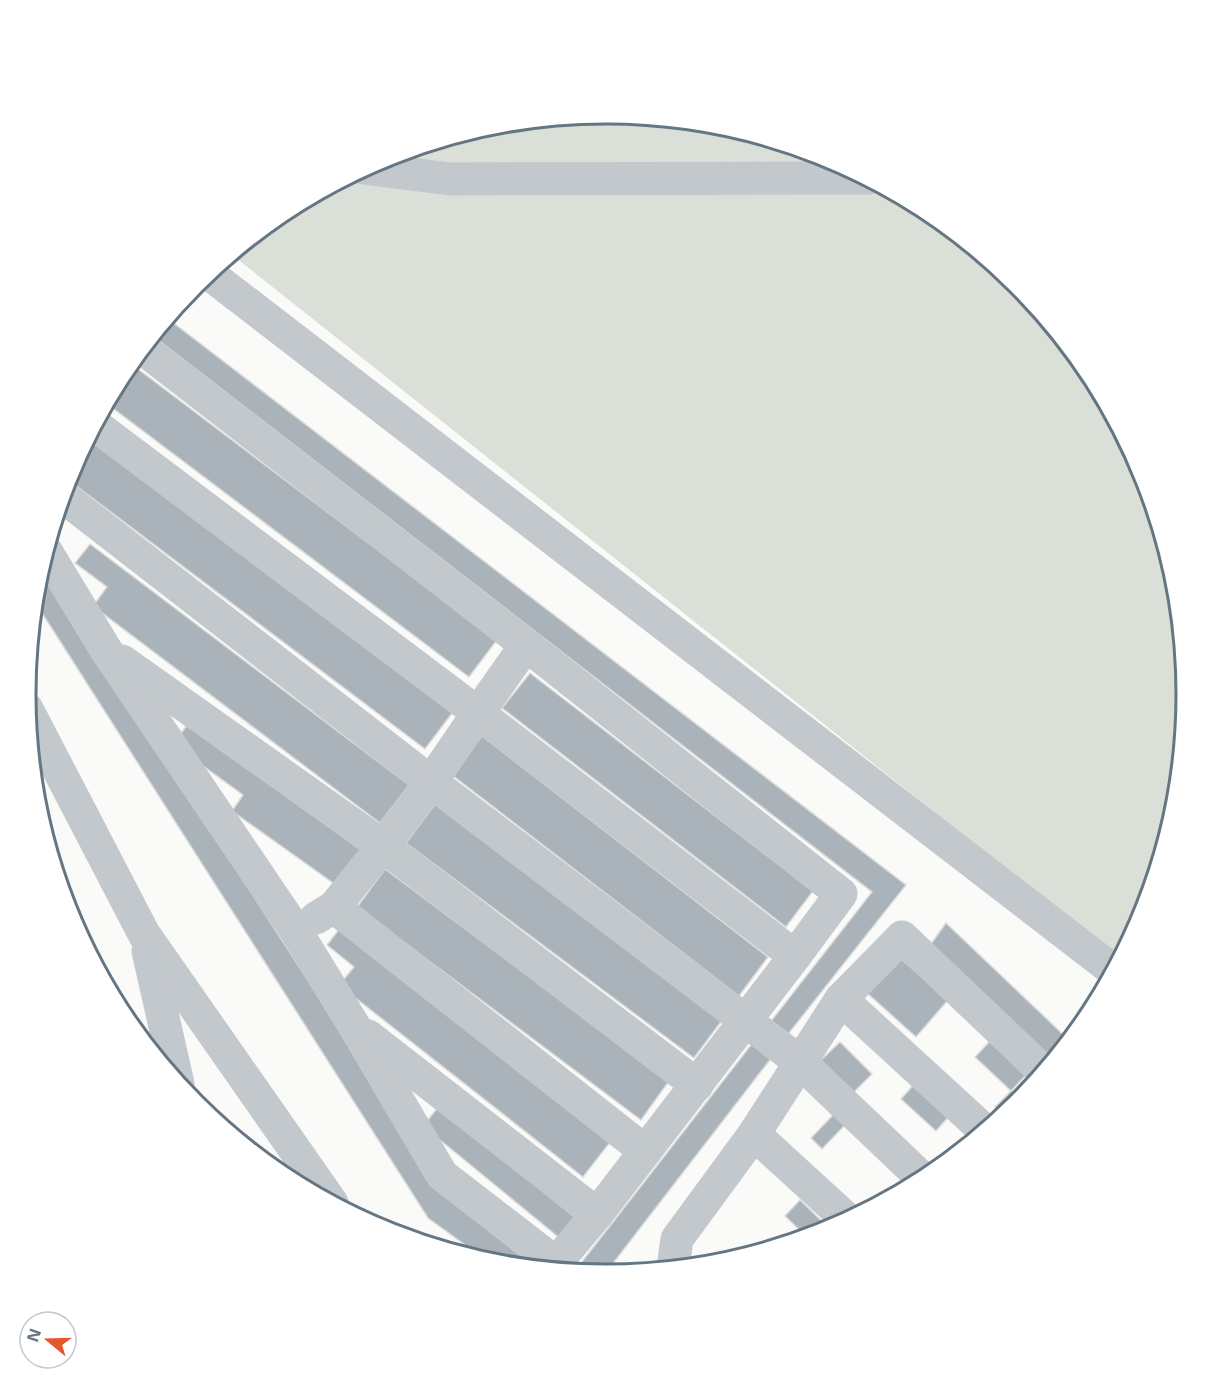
<svg xmlns="http://www.w3.org/2000/svg" width="1213" height="1388" viewBox="0 0 1213 1388" font-family="'Noto Sans',sans-serif">
<style>
.green{fill:#dadfd7}
.building{fill:#aab3b9;stroke:#dcdcda;stroke-width:1.5}
.lines{fill:none;stroke-linecap:round;stroke-linejoin:round}
.minor{stroke:#c3c8cc;stroke-width:33}
.rim{fill:none;stroke:#657683;stroke-width:3}
</style>
<rect width="100%" height="100%" fill="#fafaf8"/>
<path class="green" d="M607,113L720,124L829,157L930,211L1018,283L1090,372L1143,472L1176,581L1187,694L1176,808L1143,917L1120,959L231,254L284,211L384,157L493,124Z"/>
<g class="building">
<path d="M167,318L906,885L785,1038L768,1025L872,892L153,336Z"/>
<path d="M130,363L497,640L469,677L106,403L124,371Z"/>
<path d="M88,437L453,712L425,749L67,479L70,471Z"/>
<path d="M90,544L409,785L380,823L93,606L107,587L75,563Z"/>
<path d="M41,566L448,1198L536,1268L490,1263L428,1218L35,602L37,580Z"/>
<path d="M530,673L813,891L786,927L502,708Z"/>
<path d="M187,725L361,850L336,885L232,811L243,795L173,744Z"/>
<path d="M482,736L768,957L739,996L452,775Z"/>
<path d="M435,804L723,1019L694,1058L406,843Z"/>
<path d="M385,869L669,1081L641,1120L357,907Z"/>
<path d="M946,923L1070,1041L1051,1064L926,951Z"/>
<path d="M340,928L611,1141L583,1177L339,985L354,967L327,945Z"/>
<path d="M898,956L948,1000L916,1037L866,992Z"/>
<path d="M758,1036L776,1052L604,1275L574,1272Z"/>
<path d="M990,1041L1026,1075L1011,1091L975,1057Z"/>
<path d="M840,1042L872,1074L853,1093L821,1060Z"/>
<path d="M916,1082L952,1113L936,1131L901,1099Z"/>
<path d="M1011,1091L1021,1100L1004,1116L995,1107Z"/>
<path d="M439,1106L578,1220L562,1240L423,1126Z"/>
<path d="M835,1113L846,1124L822,1149L811,1138Z"/>
<path d="M800,1200L831,1230L807,1237L785,1216Z"/>
</g>
<g class="lines">
<g class="minor">
<path d="M363,168L450,179L868,178"/>
<path d="M208,273L1114,971"/>
<path d="M142,348L526,645L841,894L795,956"/>
<path d="M62,496L431,782L800,1062L924,1180"/>
<path d="M46,551L106,650L296,931L353,1024L442,1175L556,1263L597,1214L795,956L478,713L95,425"/>
<path d="M122,661L383,846L697,1085"/>
<path d="M27,709L144,934L332,1203"/>
<path d="M334,907L645,1151"/>
<path d="M316,918L334,907L383,846L431,782L478,713L526,645"/>
<path d="M148,951L178,1084"/>
<path d="M841,999L985,1131"/>
<path d="M368,1036L597,1214"/>
<path d="M754,1134L848,1220"/>
<path d="M673,1268L677,1239L754,1134L841,999L902,937L1044,1072"/>
</g>
</g>
<path d="M0 0H1213V1388H0ZM36 694a570 570 0 1 1 1140 0a570 570 0 1 1-1140 0Z" fill="#fff" fill-rule="evenodd"/>
<path class="rim" d="M36 694a570 570 0 1 1 1140 0a570 570 0 1 1-1140 0Z"/>
<g transform="translate(48 1340) rotate(289)"><circle r="28" fill="#ffffff" stroke="#c1c8cd" stroke-width="1.5"/>
<path d="M0-4.5L10 22L0 15L-10 22Z" fill="#e4572e"/>
<text y="-9" font-size="16" font-weight="bold" text-anchor="middle" fill="#657683">N</text>
</g>
</svg>
